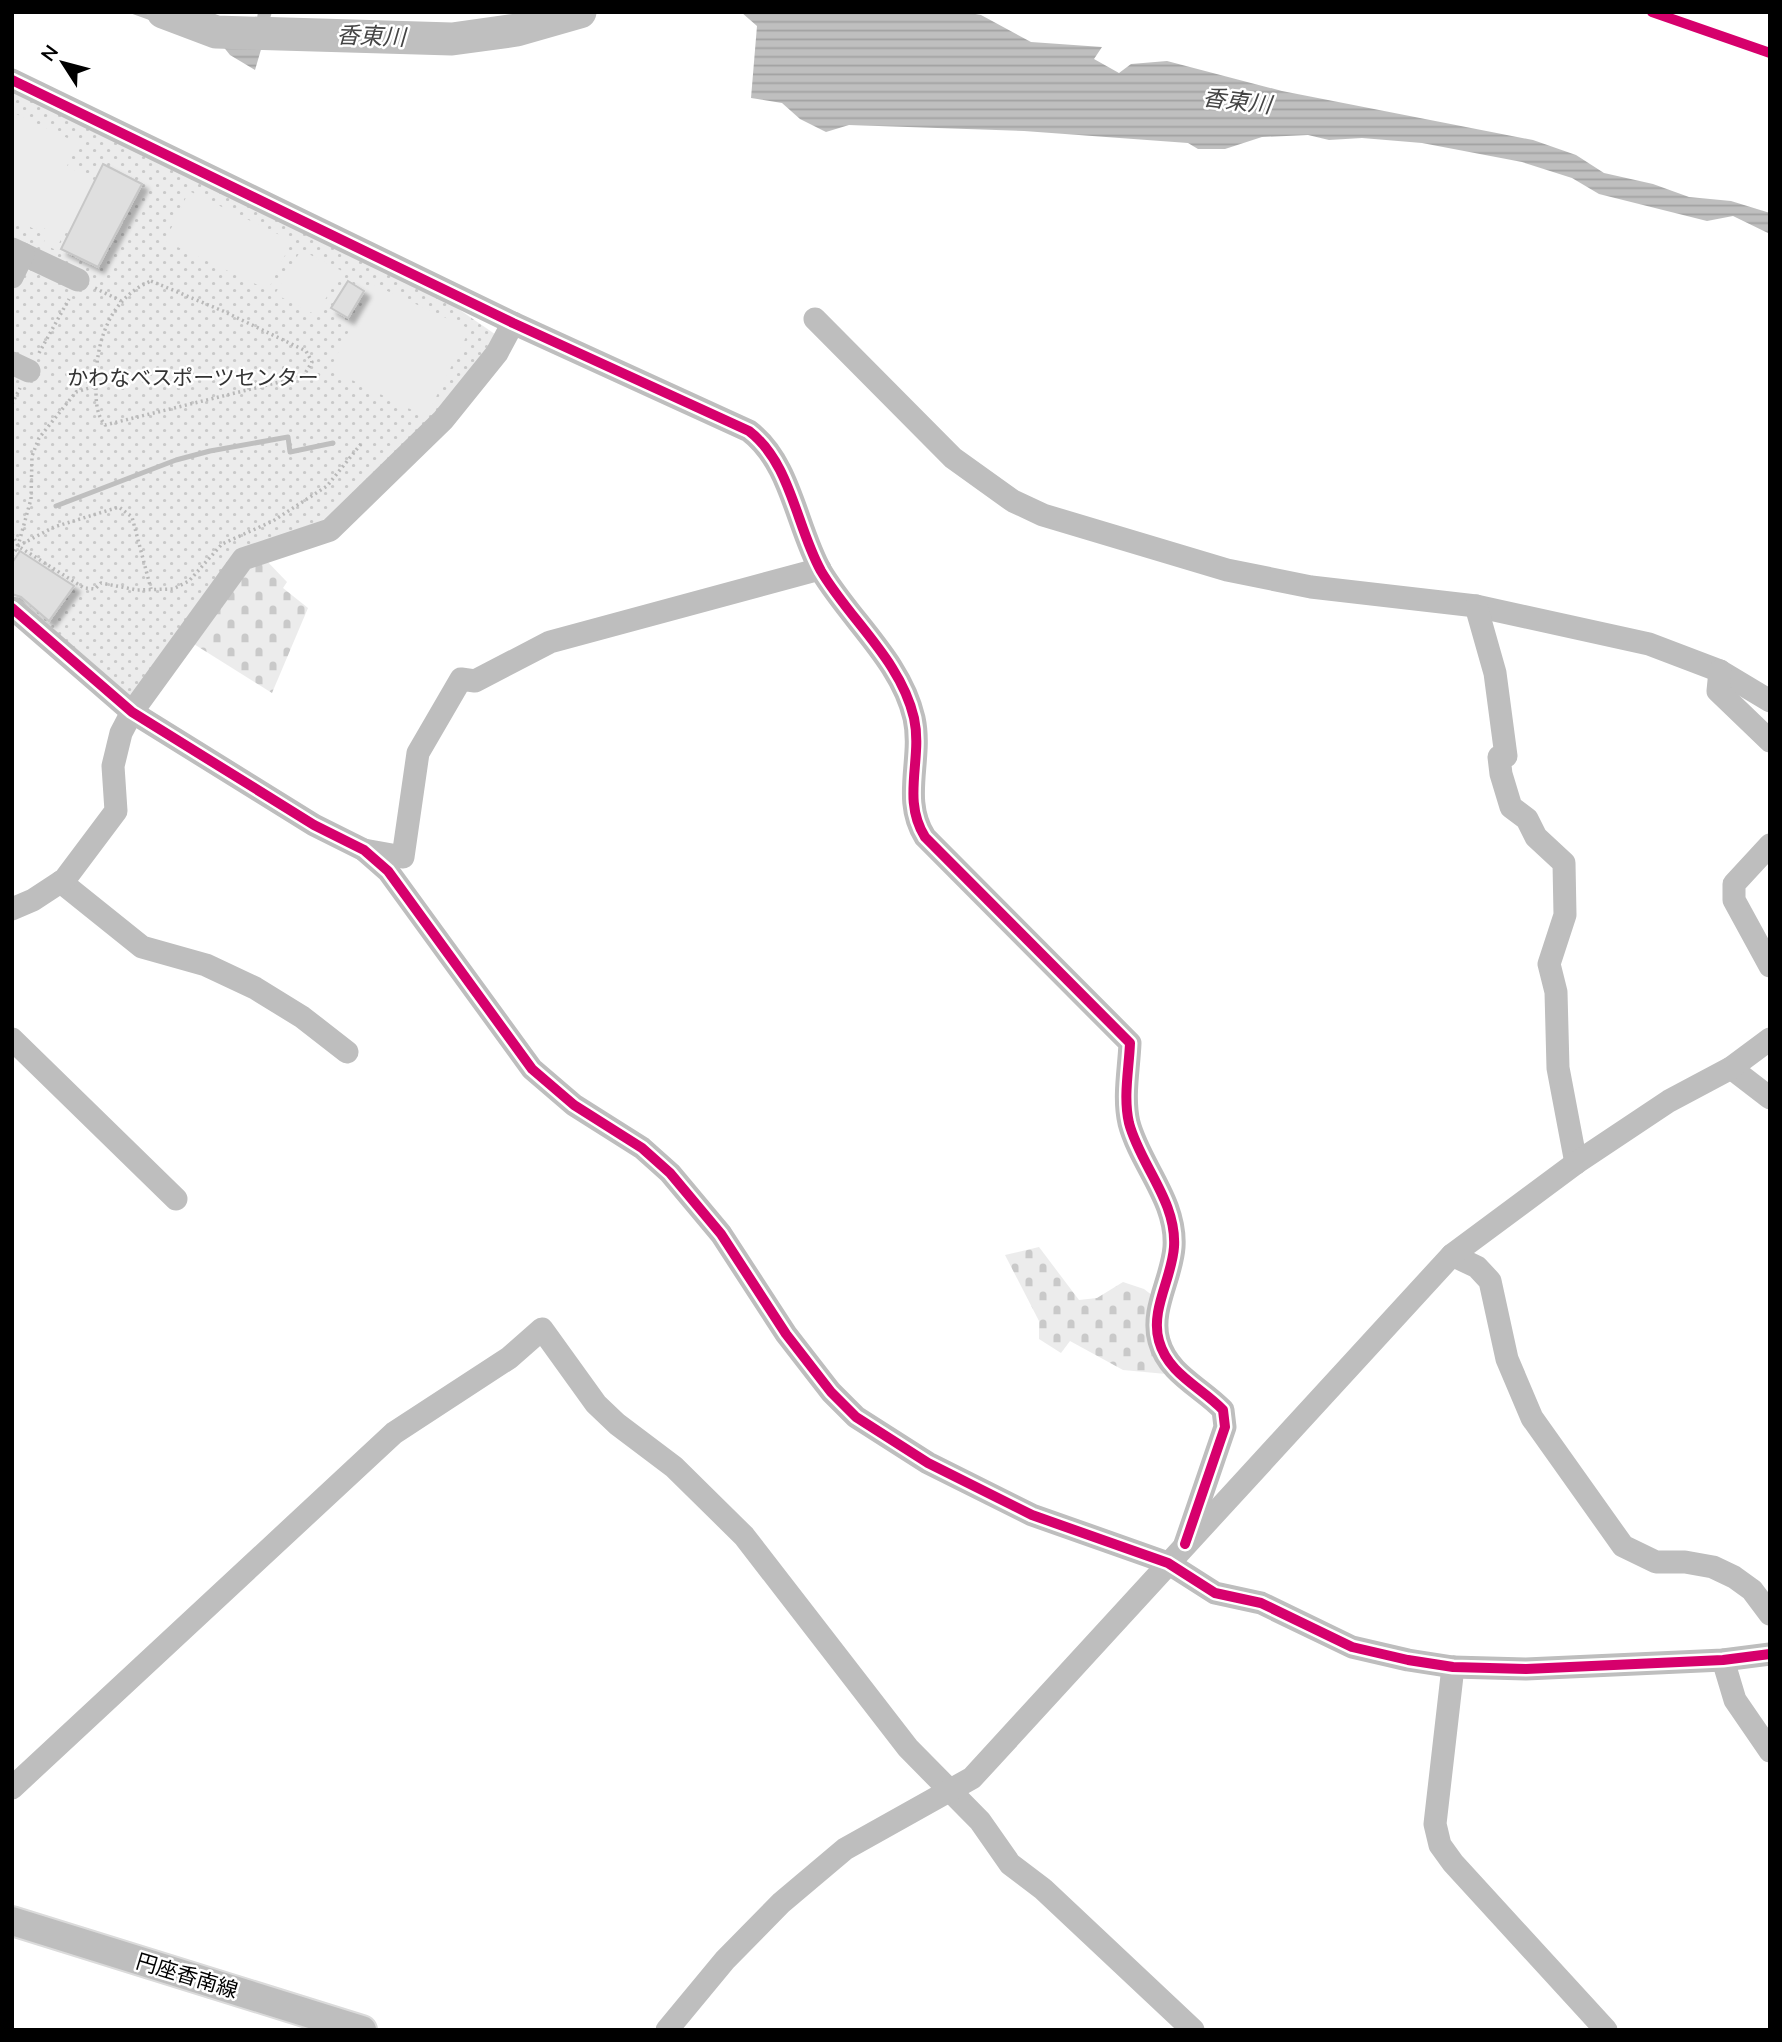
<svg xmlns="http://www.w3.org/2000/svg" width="1782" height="2042" viewBox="0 0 1782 2042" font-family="'Nunito Sans','Noto Sans JP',sans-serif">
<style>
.cemetery{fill:url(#cemetery-stones)}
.park{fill:url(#park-dots)}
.garden{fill:#ececec}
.water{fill:url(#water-rules)}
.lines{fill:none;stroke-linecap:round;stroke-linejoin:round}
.stream{stroke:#bfbfbf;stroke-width:5}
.river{stroke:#bfbfbf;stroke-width:33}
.building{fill:#dfdfdf;stroke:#c7c7c7;stroke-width:2;filter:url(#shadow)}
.major-casing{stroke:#dbdbdb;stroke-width:32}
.path{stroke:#b9b9b9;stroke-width:3.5;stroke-dasharray:2 3.5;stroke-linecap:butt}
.minor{stroke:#bebebe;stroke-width:23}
.major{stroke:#bebebe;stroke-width:28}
.cycleway-casing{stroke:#fff;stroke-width:15}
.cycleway{stroke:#d6006c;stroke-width:10}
.labels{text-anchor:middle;stroke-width:5;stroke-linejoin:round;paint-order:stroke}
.park-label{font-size:21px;fill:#333;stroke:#fff}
.street-label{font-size:21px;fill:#000;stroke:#fff}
.water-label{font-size:23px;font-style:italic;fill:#444;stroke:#fff}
</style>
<defs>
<pattern id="cemetery-stones" width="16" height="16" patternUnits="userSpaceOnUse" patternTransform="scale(1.75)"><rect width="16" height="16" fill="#ececec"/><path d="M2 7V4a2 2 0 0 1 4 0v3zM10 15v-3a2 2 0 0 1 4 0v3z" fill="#c9c9c9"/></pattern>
<pattern id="park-dots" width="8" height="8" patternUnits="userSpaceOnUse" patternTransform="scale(1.75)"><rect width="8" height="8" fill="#ececec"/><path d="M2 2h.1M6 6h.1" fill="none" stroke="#c9c9c9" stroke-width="1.8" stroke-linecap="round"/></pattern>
<pattern id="water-rules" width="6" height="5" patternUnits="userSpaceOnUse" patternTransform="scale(1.75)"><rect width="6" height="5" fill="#bfbfbf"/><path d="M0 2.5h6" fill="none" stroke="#a2a2a2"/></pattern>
<filter id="shadow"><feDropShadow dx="6" dy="6" stdDeviation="2" flood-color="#0004"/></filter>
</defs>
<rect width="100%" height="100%" fill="#fff"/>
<g class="cemetery">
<path d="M263,557L287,582L283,588L308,608L272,693L189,641L245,564Z"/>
<path d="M1039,1247L1079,1300L1097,1298L1123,1282L1144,1289L1157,1299L1166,1374L1123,1370L1070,1341L1061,1353L1039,1339V1321L1005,1255Z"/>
</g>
<path class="park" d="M12,90L441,297L505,341L331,524L240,552L132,701L12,598Z"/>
<g class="garden">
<path d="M12,112L78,143L67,166L95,181L70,232L65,231L56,250L43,244L49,231L38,225L36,230L12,218Z"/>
<path d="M189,191L292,241L268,290L165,241Z"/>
<path d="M301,250L342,271L316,315L275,294Z"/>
<path d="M372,284L470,329L426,417L330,369Z"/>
</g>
<g class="water">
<path d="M127,12H203L218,21L243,26L257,18L258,12H272L255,70L230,55L214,35L194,36Z"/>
<path d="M741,12H964L981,15L1031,42L1102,47L1094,59L1119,73L1131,64L1167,61L1282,91L1533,140L1576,155L1604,173L1653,184L1689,197L1731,201L1770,213V234L1733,216L1707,221L1599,194L1572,178L1522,162L1422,143L1362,138L1329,140L1308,135L1262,137L1225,149H1198L1188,143L1024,131L849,125L826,132L800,119L782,103L751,98L757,26Z"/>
</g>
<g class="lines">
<path class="stream" d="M56,506L176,460L210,451L288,437L290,452L333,443"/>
<path class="river" d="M163,12L216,32L452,39L517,30L580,12"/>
</g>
<g class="building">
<path d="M103,164L142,184L98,267L61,249Z"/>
<path d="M348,281L364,291L348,318L331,308Z"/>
<path d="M20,551L74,586L49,621L21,597L12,594V563Z"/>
</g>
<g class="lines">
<g class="major-casing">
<path id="major" d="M12,1921L362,2030"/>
</g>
<g class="path">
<path d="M151,281L223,311L306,351L312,362L304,375L296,378L105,425C95,413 96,397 96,382C96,341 110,298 151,281Z"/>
<path d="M95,288L121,301"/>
<path d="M39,353L69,299"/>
<path d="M12,404L20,388"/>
<path d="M12,534L18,546L84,588L95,589L101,583L137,590L173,589L189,581L222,544L273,521L327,486L361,444"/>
<path d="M18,546L54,527L119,507L132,517L151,589"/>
<path d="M12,556L18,546L31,499L32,456L39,438L76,392L96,386"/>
</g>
<g class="minor">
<path d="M12,80L513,323L749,431C791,463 796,526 821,571C850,620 901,661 914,718C923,759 901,799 925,837L1130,1043C1129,1069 1123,1097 1129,1123C1140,1165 1177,1201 1174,1247C1172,1278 1150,1310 1159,1341C1168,1374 1201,1387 1223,1410L1225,1427L1185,1544"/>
<path d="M12,249L78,280"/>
<path d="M12,277L23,254"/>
<path d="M815,319L953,458L1013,501L1043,515L1227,570L1311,587L1476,606L1649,644L1720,671L1770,701"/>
<path d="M12,363L29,371"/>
<path d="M1476,606L1495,673L1506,756L1499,757L1501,774L1511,807L1527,819L1536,837L1564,863L1565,915L1549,964L1556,992L1558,1068L1576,1163"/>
<path d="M12,608L132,712L314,825L364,850L388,871L532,1069L574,1105L642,1148L670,1173L721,1234L786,1334L831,1392L856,1417L928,1463L1032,1515L1168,1563L1215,1593L1261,1603L1352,1647L1408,1660L1453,1667L1526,1669L1723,1660L1770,1654"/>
<path d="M1720,671L1718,691L1770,741"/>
<path d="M1770,845L1734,884V900L1770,966"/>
<path d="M364,850L403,857L418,753L461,679L475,681L550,642L820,569"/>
<path d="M61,882L142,947L206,965L255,988L302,1017L347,1052"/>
<path d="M12,909L33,900L65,879L116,811L113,766L121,733L132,712L243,559L330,530L443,420L497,353L513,323"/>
<path d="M12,1039L176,1199"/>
<path d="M1731,1068L1770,1098"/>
<path d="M1452,1255L1477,1267L1490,1281L1507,1359L1532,1418L1623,1546L1656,1562H1685L1713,1567L1734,1577L1752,1590L1770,1614"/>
<path d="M1723,1660L1735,1700L1770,1751"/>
<path d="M1453,1667L1435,1824L1440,1845L1453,1863L1606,2030"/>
<path d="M12,1788L394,1433L509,1358L542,1329L596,1404L617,1424L674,1467L744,1536L908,1748L980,1821L1010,1864L1043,1889L1193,2030"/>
<path d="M667,2030L725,1960L781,1903L845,1849L972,1778L1452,1255L1576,1163L1669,1101L1731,1068L1770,1039"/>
</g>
<use href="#major" class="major"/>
<g class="cycleway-casing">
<g id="cycleway">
<path d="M1652,12L1770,53"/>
<path d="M12,80L513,323L749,431C791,463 796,526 821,571C850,620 901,661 914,718C923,759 901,799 925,837L1130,1043C1129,1069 1123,1097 1129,1123C1140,1165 1177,1201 1174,1247C1172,1278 1150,1310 1159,1341C1168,1374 1201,1387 1223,1410L1225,1427L1185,1544"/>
<path d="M12,608L132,712L314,825L364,850L388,871L532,1069L574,1105L642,1148L670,1173L721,1234L786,1334L831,1392L856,1417L928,1463L1032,1515L1168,1563L1215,1593L1261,1603L1352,1647L1408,1660L1453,1667L1526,1669L1723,1660L1770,1654"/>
</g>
</g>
<use href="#cycleway" class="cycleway"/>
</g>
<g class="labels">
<g class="park-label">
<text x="193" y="385">かわなべスポーツセンター</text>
</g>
<g class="street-label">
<text transform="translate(187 1976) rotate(17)" y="7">円座香南線</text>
</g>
<g class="water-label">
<text transform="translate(371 36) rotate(2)" y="8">香東川</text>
<text transform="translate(1237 101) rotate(7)" y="8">香東川</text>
</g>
</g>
<rect width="1782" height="2042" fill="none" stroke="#000000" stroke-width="28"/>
<g transform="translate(63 63) rotate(306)" stroke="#ffffff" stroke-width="5" paint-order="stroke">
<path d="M0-5L12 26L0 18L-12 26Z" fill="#000000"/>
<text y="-10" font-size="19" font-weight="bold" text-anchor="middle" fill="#000000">N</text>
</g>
</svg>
